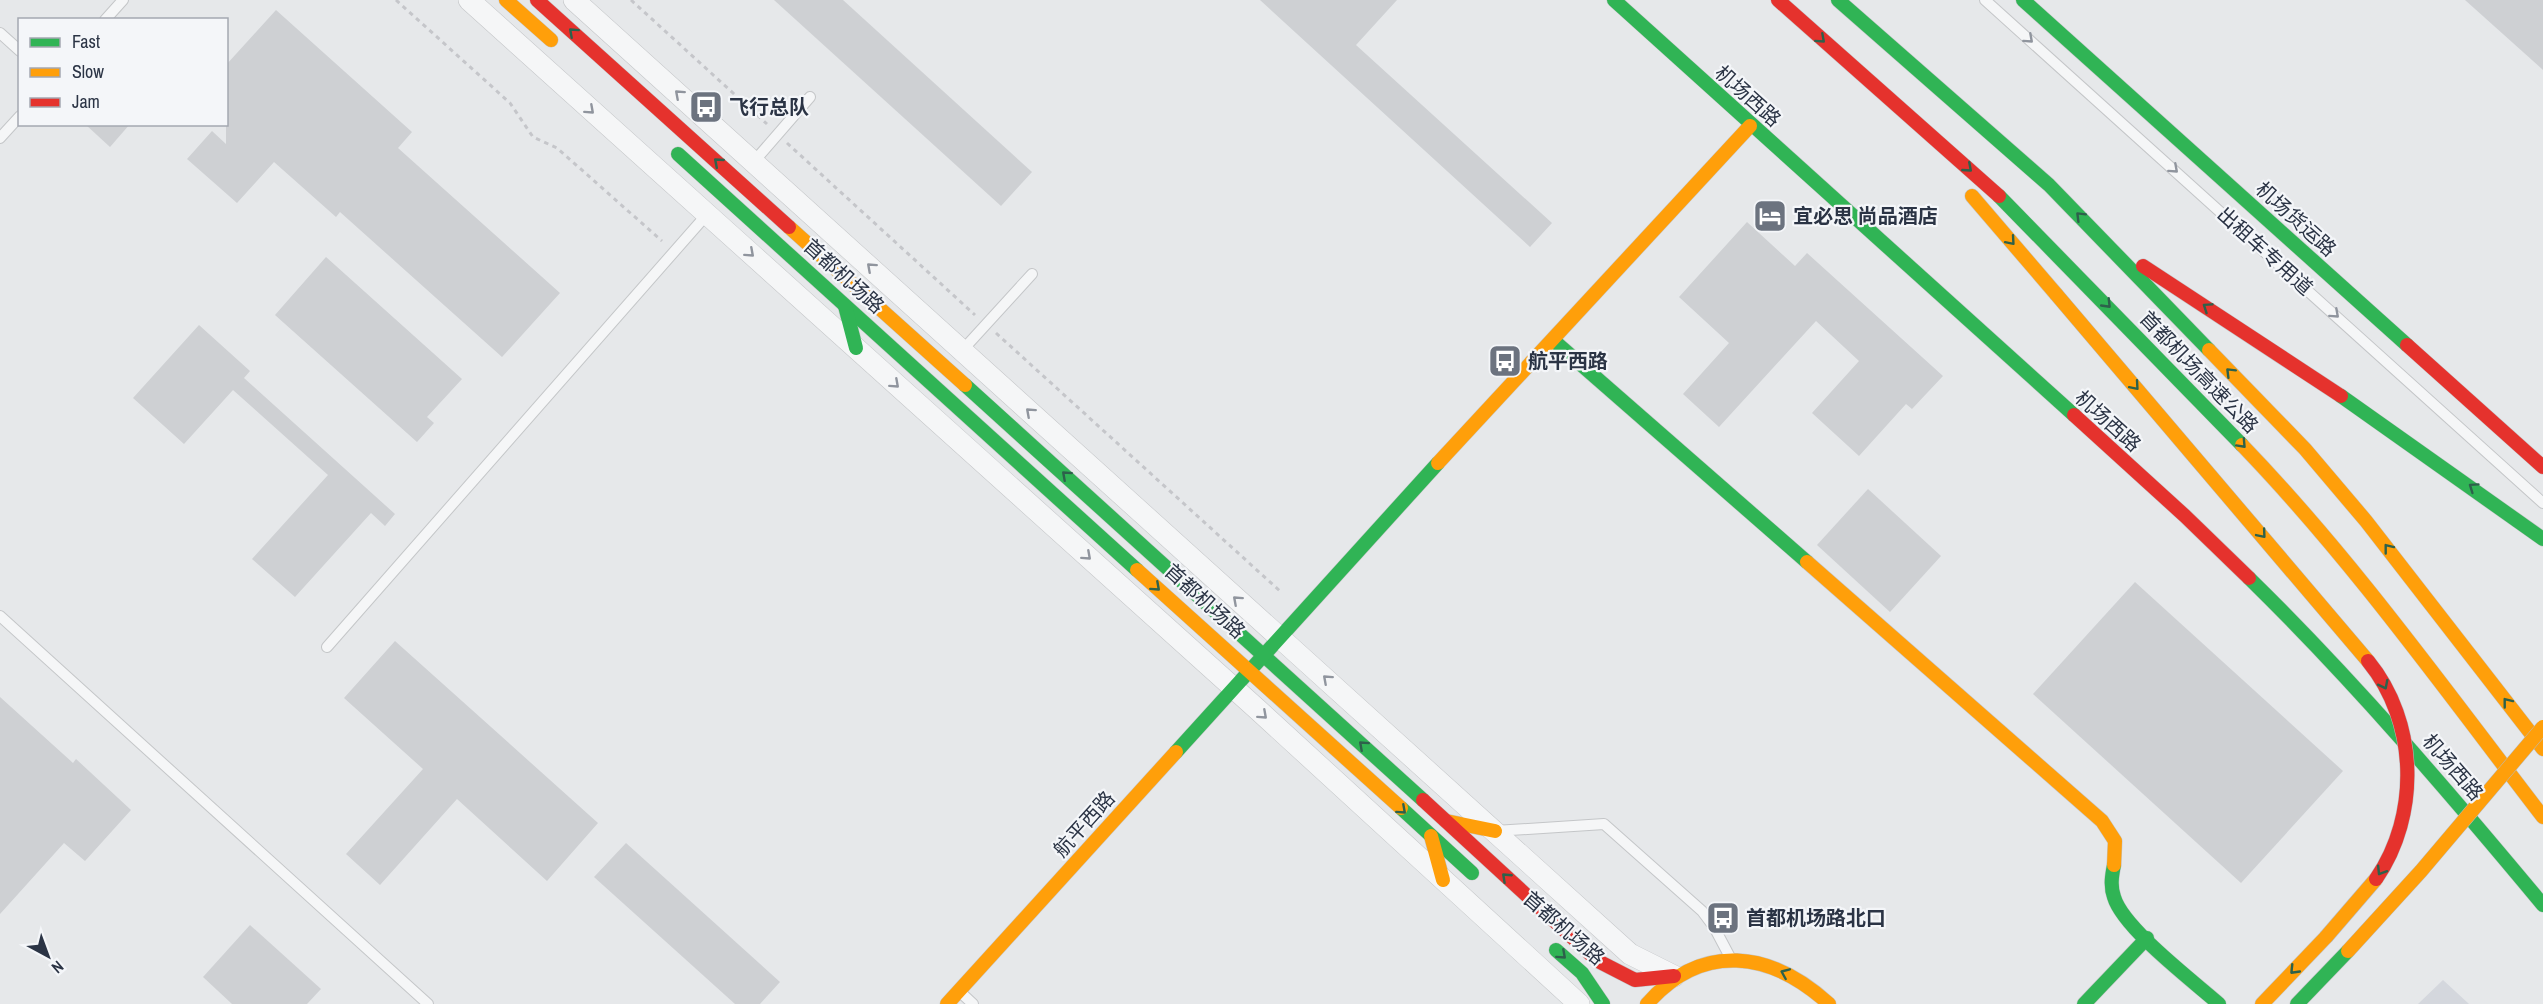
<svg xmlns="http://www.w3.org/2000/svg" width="2543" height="1004" viewBox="0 0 2543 1004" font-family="'Archivo Narrow','Noto Sans SC',sans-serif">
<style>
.built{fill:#d4d7dd}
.building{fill:#ced0d3}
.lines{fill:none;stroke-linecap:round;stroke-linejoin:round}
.lane-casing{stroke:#c4c6c8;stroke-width:12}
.street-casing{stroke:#c4c6c8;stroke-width:22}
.fast-casing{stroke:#c4c6c8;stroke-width:15}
.slow-casing{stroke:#c4c6c8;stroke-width:15}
.jam-casing{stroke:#c4c6c8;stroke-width:15}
.path{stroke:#c5c6ca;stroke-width:3;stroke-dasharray:4.5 4.5;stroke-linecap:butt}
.lane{stroke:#f5f6f7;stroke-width:10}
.street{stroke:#f5f6f7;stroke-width:21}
.fast{stroke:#30b455;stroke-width:14}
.slow{stroke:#ff9f0a;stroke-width:14}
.jam{stroke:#e5322d;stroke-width:14}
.slow-bridge-casing{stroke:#b8bbbf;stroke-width:15;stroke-linecap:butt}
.jam-bridge-casing{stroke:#b8bbbf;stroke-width:15;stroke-linecap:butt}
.slow-bridge{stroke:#ff9f0a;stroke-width:14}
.jam-bridge{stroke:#e5322d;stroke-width:14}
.oneway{stroke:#2d614b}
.oneway2{stroke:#90959e}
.labels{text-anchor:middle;stroke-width:4.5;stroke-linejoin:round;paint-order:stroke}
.street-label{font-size:20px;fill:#2b3445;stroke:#f4f6f9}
.poi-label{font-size:20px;font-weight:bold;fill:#2b3445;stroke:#f4f6f9;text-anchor:start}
</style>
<rect width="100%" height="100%" fill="#e6e8ea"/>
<path class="built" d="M2443,980L2469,1004H2418Z"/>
<g class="building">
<path d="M774,0H843L1032,172L1001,206Z"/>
<path d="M1260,0H1397L1356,45L1552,223L1530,247Z"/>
<path d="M2465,0H2543V70Z"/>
<path d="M276,10L412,132L398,148L560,293L502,357L340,212L336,217L274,162L237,203L187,159L212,131L226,144V65Z"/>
<path d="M85,124H130L110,147Z"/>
<path d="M1747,222L1795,266L1807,253L1943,376L1912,409L1906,404L1859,456L1812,413L1859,361L1816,321L1719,427L1683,394L1729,343L1679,297Z"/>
<path d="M326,257L462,379L427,417L434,423L417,442L275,315Z"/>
<path d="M199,325L250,371L244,378L395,514L385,526L371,513L295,597L252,559L328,475L233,390L184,444L133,398Z"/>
<path d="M1868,489L1941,556L1890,612L1817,545Z"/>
<path d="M2135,582L2343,771L2241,883L2033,694Z"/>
<path d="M395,641L598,823L547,881L457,799L380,885L346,854L423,769L344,698Z"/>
<path d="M0,697L73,763L76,759L131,810L85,861L64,843L0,914Z"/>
<path d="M626,843L780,982L760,1004H735L594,877Z"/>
<path d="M250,925L321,989L307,1004H232L203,977Z"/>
</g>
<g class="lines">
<g class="lane-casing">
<g id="lane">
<path d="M1985,0L2543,503"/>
<path d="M105,20L123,0"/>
<path d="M0,33L20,51"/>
<path d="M0,138L20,116"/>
<path d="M751,165L810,97"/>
<path d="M959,354L1032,274"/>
<path d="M0,616L428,1004"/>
<path d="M327,647L709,212"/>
<path d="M1495,831L1604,824L1702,911L1714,927L1731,959"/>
<path d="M959,991L973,1004"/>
</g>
</g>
<g class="street-casing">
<g id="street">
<path d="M469,0L1257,709L1579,1004"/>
<path d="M574,0L1630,954L1674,976"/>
</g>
</g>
<g class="fast-casing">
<g id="fast">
<path d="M1614,0L2074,415"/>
<path d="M1838,0L2049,185L2209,350"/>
<path d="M2023,0L2407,345"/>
<path d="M678,154L1137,570"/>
<path d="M1999,196L2242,445"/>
<path d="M845,306L856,348"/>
<path d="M1553,340L1807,562"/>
<path d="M965,385L1423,800"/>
<path d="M2341,396L2543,539"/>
<path d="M2249,578C2354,681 2449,792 2543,905"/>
<path d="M1176,752L1438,463"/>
<path d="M1401,808L1472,873"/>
<path d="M2114,865C2112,875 2110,886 2114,897C2123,928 2193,981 2219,1004"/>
<path d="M1556,950L1582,973L1603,1004"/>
<path d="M2084,1004L2147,938"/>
<path d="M2297,1004L2348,951"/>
</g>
</g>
<g class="slow-casing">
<g id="slow">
<path d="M506,0L551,40"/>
<path d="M1972,196L2056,294"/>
<path d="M789,227L965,385"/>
<path d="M2209,350L2305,449L2366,521L2543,749"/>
<path d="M2242,445C2352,559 2446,691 2543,817"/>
<path d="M1438,463L1750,126"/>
<path d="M1807,562L2102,821L2115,841L2114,865"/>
<path d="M1137,570L1401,808"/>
<path d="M1446,821L1495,831"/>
<path d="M1431,836L1443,880"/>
<path d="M947,1004L1176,752"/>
<path d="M1647,1004C1702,941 1771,951 1829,1004"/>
<path d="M2262,1004L2326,937"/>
</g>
</g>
<g class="jam-casing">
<g id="jam">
<path d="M537,0L789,227"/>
<path d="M1778,0L1999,196"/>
<path d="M2143,266L2341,396"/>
<path d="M2407,345L2543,467"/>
<path d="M2074,415L2185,516L2249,578"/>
<path d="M1423,800L1598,961L1635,980L1674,976"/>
</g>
</g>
<g class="path">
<path d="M396,0L510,103L533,137L557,148L662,241"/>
<path d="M631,0L767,124"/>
<path d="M787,143L975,315"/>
<path d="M996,333L1281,592"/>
</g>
<use href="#lane" class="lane"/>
<use href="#street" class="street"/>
<use href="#fast" class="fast"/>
<use href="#slow" class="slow"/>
<use href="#jam" class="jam"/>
<g class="slow-bridge-casing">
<g id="slow-bridge">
<path d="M2056,294L2368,661"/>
<path d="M2326,937L2376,879"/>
<path d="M2348,951L2421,871L2543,727"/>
</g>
</g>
<g class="jam-bridge-casing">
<path id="jam-bridge" d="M2368,661C2418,722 2420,815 2376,879"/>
</g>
<use href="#slow-bridge" class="slow-bridge"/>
<use href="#jam-bridge" class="jam-bridge"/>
</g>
<defs><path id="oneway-chevron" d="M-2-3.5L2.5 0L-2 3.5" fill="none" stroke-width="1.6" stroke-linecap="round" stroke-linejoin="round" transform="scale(1.5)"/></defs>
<g class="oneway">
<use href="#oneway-chevron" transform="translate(573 32) rotate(-138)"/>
<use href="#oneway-chevron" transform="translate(1821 39) rotate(42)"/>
<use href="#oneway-chevron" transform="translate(718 162) rotate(-139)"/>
<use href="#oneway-chevron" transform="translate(1968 168) rotate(41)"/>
<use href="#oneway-chevron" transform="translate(2080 216) rotate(-135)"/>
<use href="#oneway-chevron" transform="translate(2011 241) rotate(49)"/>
<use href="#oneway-chevron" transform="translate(2107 304) rotate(46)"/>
<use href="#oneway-chevron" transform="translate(2207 307) rotate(-146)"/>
<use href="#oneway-chevron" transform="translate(2230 372) rotate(-135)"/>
<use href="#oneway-chevron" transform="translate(2135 386) rotate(49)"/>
<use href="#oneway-chevron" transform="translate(2242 444) rotate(47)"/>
<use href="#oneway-chevron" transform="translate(1066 475) rotate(-138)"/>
<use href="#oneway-chevron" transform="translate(2473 487) rotate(-145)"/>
<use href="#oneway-chevron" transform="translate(2262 534) rotate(50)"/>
<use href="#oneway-chevron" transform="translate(2388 548) rotate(-128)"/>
<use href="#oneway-chevron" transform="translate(1156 587) rotate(42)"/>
<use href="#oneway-chevron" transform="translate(2384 685) rotate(63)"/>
<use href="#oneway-chevron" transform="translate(2507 702) rotate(-128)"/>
<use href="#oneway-chevron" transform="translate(1363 745) rotate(-138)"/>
<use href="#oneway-chevron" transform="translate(1402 810) rotate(42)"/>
<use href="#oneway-chevron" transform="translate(2381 871) rotate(122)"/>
<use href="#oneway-chevron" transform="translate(1506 877) rotate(-137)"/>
<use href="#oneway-chevron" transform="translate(1562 955) rotate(42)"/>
<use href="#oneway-chevron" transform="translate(2294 970) rotate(134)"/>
<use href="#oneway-chevron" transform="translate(1785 973) rotate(-157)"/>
</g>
<g class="oneway2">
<use href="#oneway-chevron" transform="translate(2029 39) rotate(42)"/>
<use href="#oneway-chevron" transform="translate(679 94) rotate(-138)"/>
<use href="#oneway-chevron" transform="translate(590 110) rotate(42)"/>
<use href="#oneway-chevron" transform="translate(2174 169) rotate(42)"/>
<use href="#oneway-chevron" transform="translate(750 253) rotate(42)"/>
<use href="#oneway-chevron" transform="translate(871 267) rotate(-138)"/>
<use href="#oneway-chevron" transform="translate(2335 314) rotate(42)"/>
<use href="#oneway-chevron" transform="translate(895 384) rotate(42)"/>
<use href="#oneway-chevron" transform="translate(1030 412) rotate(-138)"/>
<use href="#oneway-chevron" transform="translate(1087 556) rotate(42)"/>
<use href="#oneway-chevron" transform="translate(1237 600) rotate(-138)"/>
<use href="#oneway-chevron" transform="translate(1327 679) rotate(-138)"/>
<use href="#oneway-chevron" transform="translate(1263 715) rotate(42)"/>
</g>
<defs>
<g id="bus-square" transform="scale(1.725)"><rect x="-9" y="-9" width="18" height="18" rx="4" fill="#6c737f" stroke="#f4f6f9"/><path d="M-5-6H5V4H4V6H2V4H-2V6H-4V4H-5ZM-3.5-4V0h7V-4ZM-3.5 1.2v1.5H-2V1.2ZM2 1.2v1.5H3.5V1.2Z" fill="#fff"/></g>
<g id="hotel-square" transform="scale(1.725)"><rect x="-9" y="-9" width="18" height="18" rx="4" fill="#6c737f" stroke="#f4f6f9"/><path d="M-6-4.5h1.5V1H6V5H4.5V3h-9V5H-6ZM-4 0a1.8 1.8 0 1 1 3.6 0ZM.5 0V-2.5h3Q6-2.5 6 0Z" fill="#fff"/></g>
</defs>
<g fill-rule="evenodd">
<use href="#bus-square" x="706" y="107"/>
<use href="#hotel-square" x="1770" y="216"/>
<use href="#bus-square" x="1505" y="361"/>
<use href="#bus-square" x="1723" y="918"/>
</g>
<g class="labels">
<g class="street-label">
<text transform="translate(1748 96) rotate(42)" y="7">机场西路</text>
<text transform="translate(2296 219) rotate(42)" y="7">机场货运路</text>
<text transform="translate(2265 251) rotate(42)" y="7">出租车专用道</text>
<text transform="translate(844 276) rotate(42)" y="7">首都机场路</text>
<text transform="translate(2199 372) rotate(46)" y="7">首都机场高速公路</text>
<text transform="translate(2108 421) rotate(42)" y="7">机场西路</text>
<text transform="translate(1205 601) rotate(42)" y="7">首都机场路</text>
<text transform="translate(2453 767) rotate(49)" y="7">机场西路</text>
<text transform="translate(1084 824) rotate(-48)" y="7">航平西路</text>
<text transform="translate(1564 928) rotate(41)" y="7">首都机场路</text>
</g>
<g class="poi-label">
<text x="729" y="114">飞行总队</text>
<text x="1793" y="223">宜必思 尚品酒店</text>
<text x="1528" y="368">航平西路</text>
<text x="1746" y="925">首都机场路北口</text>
</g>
</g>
<rect x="18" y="18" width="210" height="108" fill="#f4f6f9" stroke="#a4a8b1" stroke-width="1.5"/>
<rect x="30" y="38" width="30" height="9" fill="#30b455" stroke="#a4a8b1" stroke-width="1.5"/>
<text x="72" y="48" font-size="18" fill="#2b3445">Fast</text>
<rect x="30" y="68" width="30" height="9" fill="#ff9f0a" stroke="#a4a8b1" stroke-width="1.5"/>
<text x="72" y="78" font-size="18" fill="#2b3445">Slow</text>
<rect x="30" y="98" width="30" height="9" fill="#e5322d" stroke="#a4a8b1" stroke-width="1.5"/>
<text x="72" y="108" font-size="18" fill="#2b3445">Jam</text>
<g transform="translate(48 956) rotate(139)" stroke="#f4f6f9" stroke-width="4.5" paint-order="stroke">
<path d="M0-4.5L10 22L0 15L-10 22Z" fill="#2b3445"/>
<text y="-9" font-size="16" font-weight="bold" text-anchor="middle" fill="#2b3445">N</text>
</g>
</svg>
